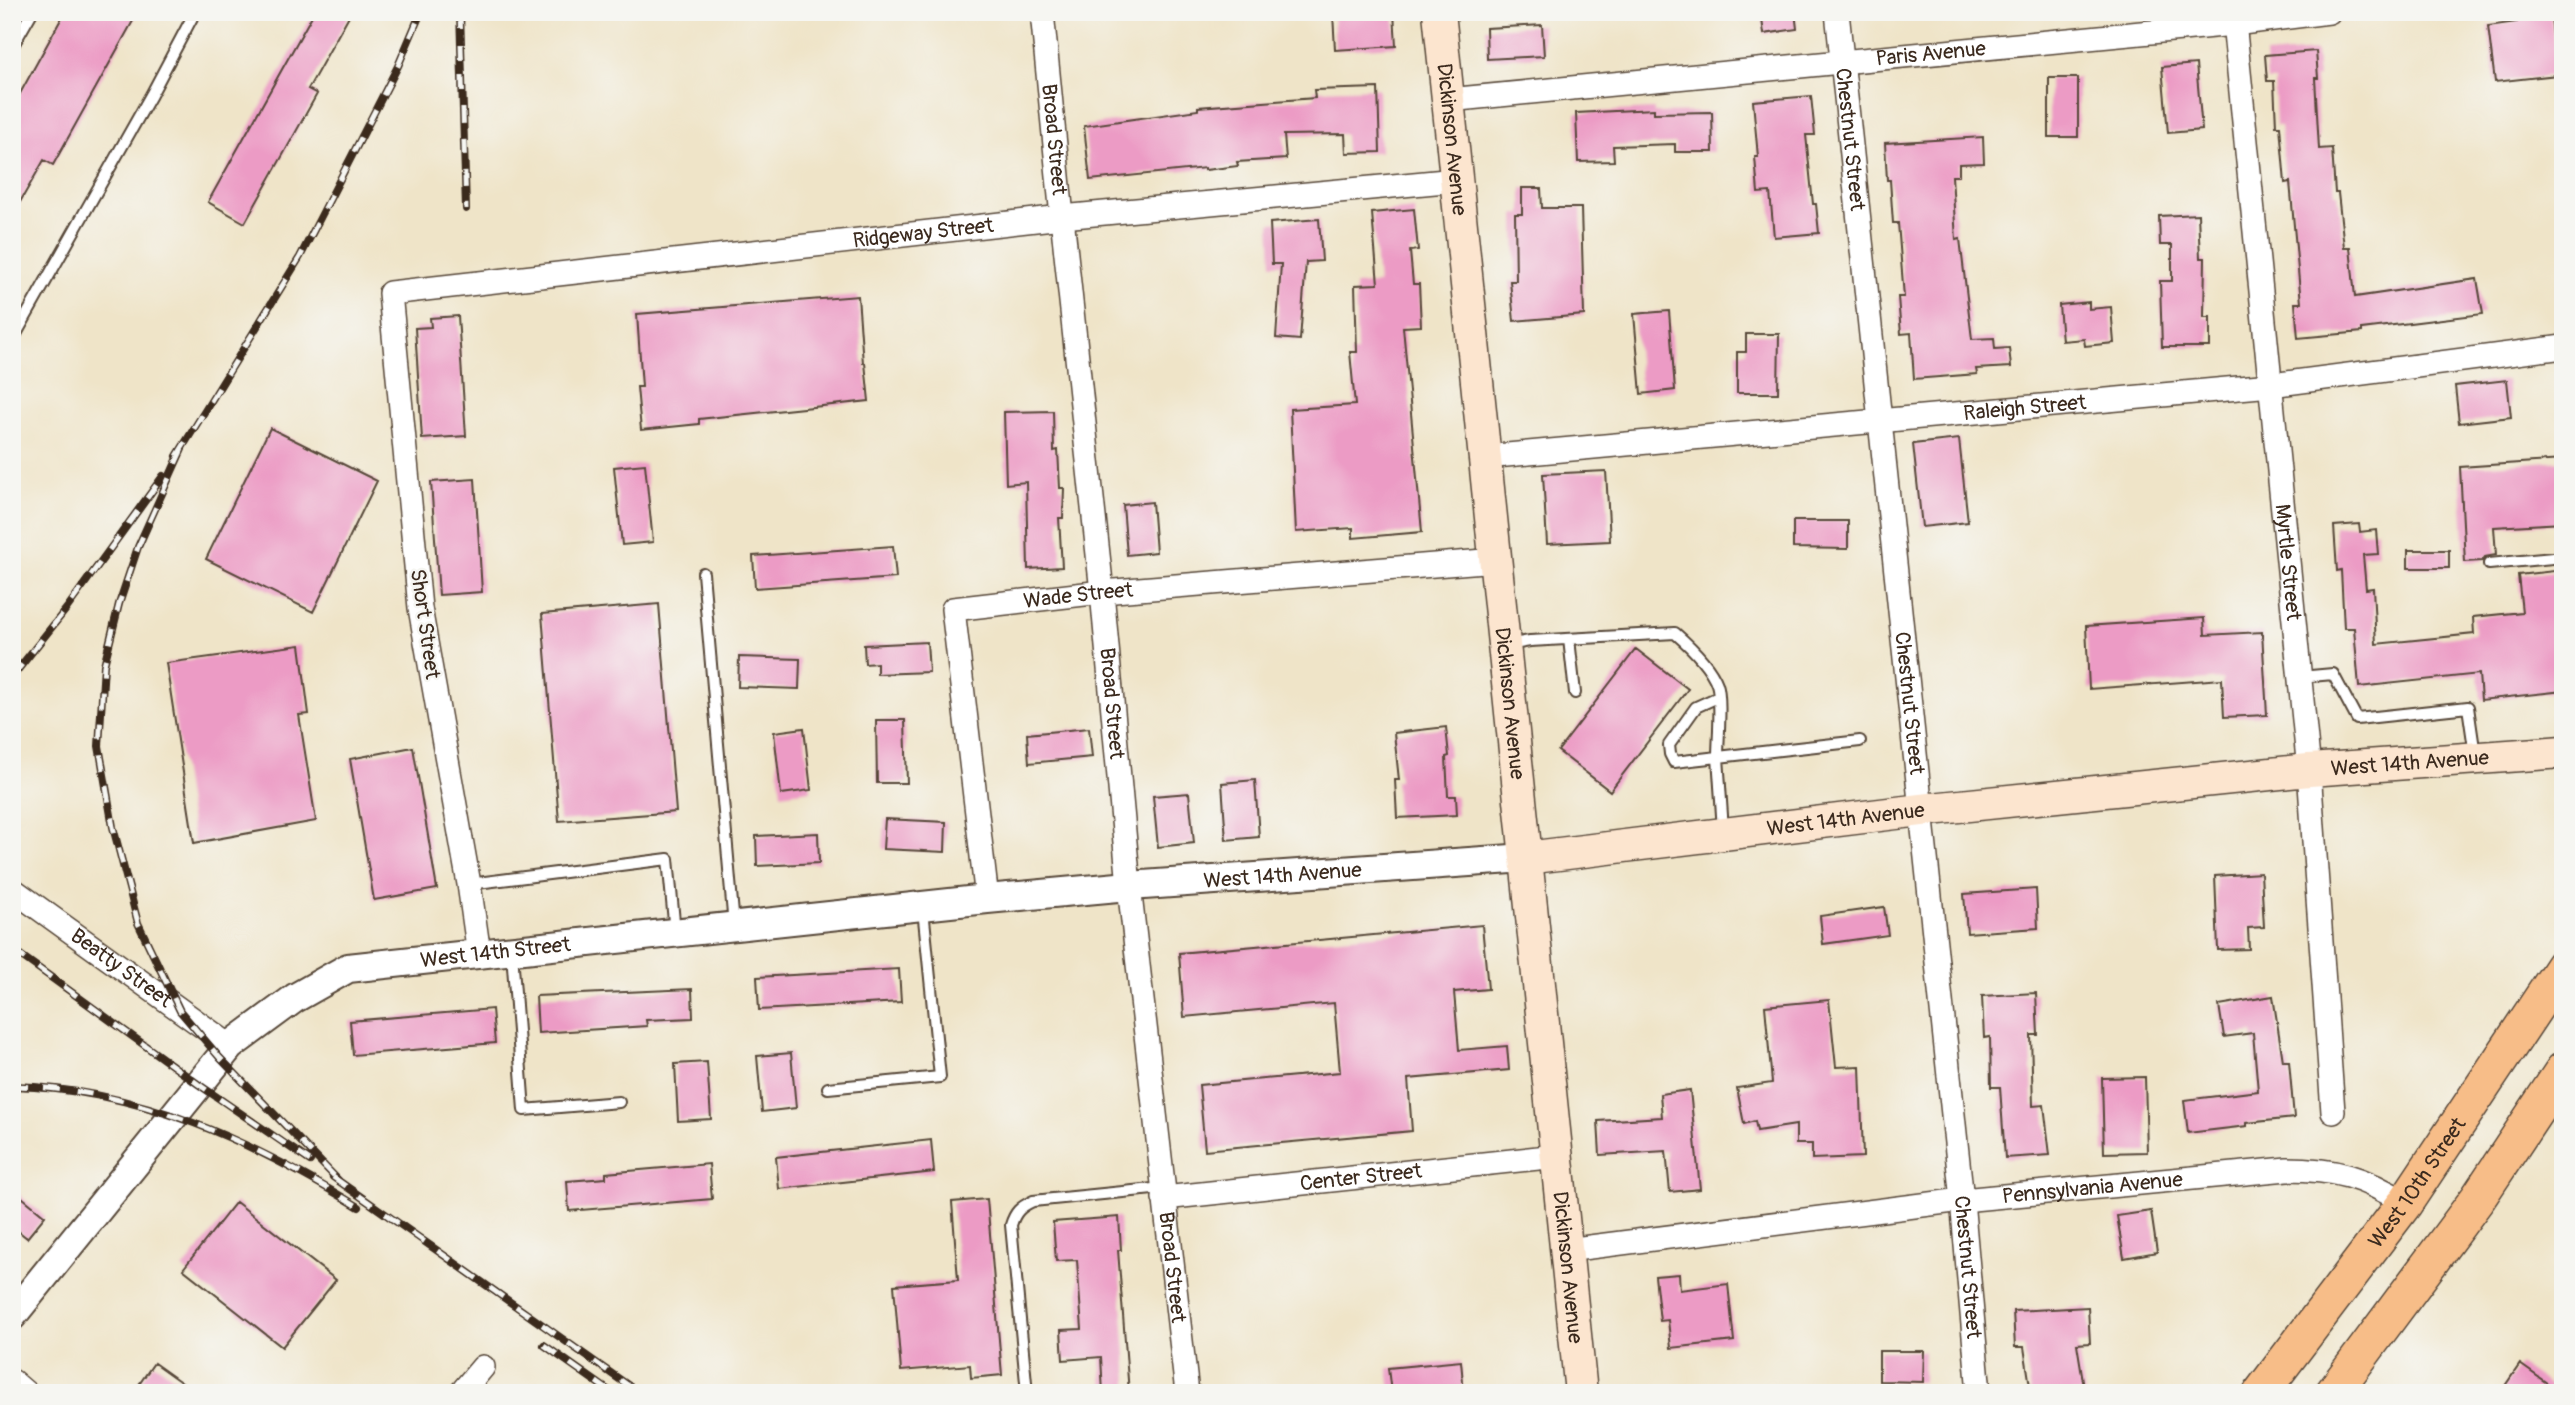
<svg xmlns="http://www.w3.org/2000/svg" width="2575" height="1405" font-family="Pangolin,sans-serif">
  <rect width="100%" height="100%" fill="#f6f6f2"/>
  <filter id="ink" filterUnits="userSpaceOnUse"><feTurbulence type="fractalNoise" baseFrequency=".0143" numOctaves="2"/><feDisplacementMap in="SourceGraphic" scale="14" xChannelSelector="R" yChannelSelector="G"/><feConvolveMatrix kernelMatrix="1 2 1 2 8 2 1 2 1" color-interpolation-filters="sRGB"/></filter>
  <filter id="wash" filterUnits="userSpaceOnUse"><feTurbulence type="fractalNoise" baseFrequency=".00686" numOctaves="4" result="noise"/><feDisplacementMap in="SourceGraphic" scale="28" xChannelSelector="R" yChannelSelector="G"/><feGaussianBlur stdDeviation="1.57" result="paint"/><feColorMatrix in="noise" values="0 0 0 0 0 0 0 0 0 0 0 0 0 0 0 0 0 1.4 0 .05"/><feComposite in="paint" operator="in"/></filter>
  <g filter="url(#wash)">
    <rect width="100%" height="100%" fill="#efe4c8"/>
    <g id="blocks">
      <path fill="#ec9bc5" d="M65,12H138L53,165L44,160L12,216V108Z
        M314,12H351L308,89L317,94L245,223L208,202Z
        M1394,12L1396,46L1335,50L1333,13Z
        M1761,12H1795L1797,29L1764,34Z
        M2551,16L2557,75L2495,82L2488,26L2517,22V19Z
        M1542,25L1544,56L1487,59L1486,28Z
        M2316,51L2318,78H2315L2319,149L2332,148L2335,193H2338L2344,247H2350L2355,297L2477,279L2483,314L2362,329V332L2298,338L2295,303H2301L2290,182L2285,183L2280,126H2276L2274,81H2267L2265,55Z
        M2196,64L2202,130L2168,133L2162,67Z
        M2049,78H2078V137H2049Z
        M1378,88L1380,152L1346,153L1345,134L1284,135L1286,159L1237,162L1238,166L1205,170V168L1090,180L1084,126L1198,110V107L1315,98L1314,90Z
        M1811,96L1815,135H1806L1813,204H1816L1819,233L1774,237L1770,192L1758,193L1755,157H1758L1753,101Z
        M1654,109V113L1712,112L1713,152H1675V144L1613,146L1614,161L1578,162L1576,113Z
        M1983,137L1984,163L1959,164V176H1952L1956,240L1960,239L1972,339L1994,338L1995,349L2009,348L2011,367L1976,369L1977,374L1914,379L1911,333L1901,334L1898,297H1904L1898,223H1893L1890,180H1887L1885,143Z
        M1522,188H1541L1542,208H1581L1584,315L1514,321L1510,281H1516L1515,214H1522Z
        M1414,209L1418,250L1410,251L1413,284H1419L1421,326L1403,327L1422,532L1353,538V528L1296,532L1290,409L1355,405L1350,352H1357L1355,285L1378,284L1372,213Z
        M2198,214L2200,258H2205L2204,317H2210V347H2162L2160,281H2172V245H2160L2159,216Z
        M1319,219L1322,261L1306,262L1300,340L1276,338L1281,264H1272L1270,223Z
        M858,296L863,363H865L869,401L699,419V424L641,430L637,387H642L637,314Z
        M2089,302V309L2111,307L2114,343L2085,346L2084,339L2062,341L2059,305Z
        M1669,311L1675,390L1641,394L1634,314Z
        M458,316L466,436L422,439L415,328L431,327L430,318Z
        M1746,334H1779L1778,393H1737V352H1746Z
        M2507,380L2511,417L2459,423L2455,386Z
        M1053,411L1054,451L1058,450L1060,488H1064L1063,518H1059L1062,567L1028,569L1026,482L1006,484L1004,412Z
        M270,428L377,481L313,612L206,559Z
        M1959,439L1968,522L1922,527L1913,444Z
        M2563,460V523L2494,527L2496,555L2485,557L2482,561L2465,562L2460,467Z
        M645,464L653,542L622,545L614,467Z
        M1606,471L1610,541L1547,544L1543,474Z
        M475,479L482,592L439,595L431,482Z
        M1152,502L1156,552L1127,555L1123,505Z
        M1793,521H1848V549L1793,548Z
        M2359,524L2360,532L2376,530L2378,554L2363,555L2366,589L2373,588L2376,644L2474,634L2473,617L2522,612L2518,575L2563,570V691L2481,700L2479,674L2359,687L2354,628H2344L2341,570L2337,571L2334,526Z
        M893,546L896,578L755,588L753,556Z
        M2408,550H2449V568H2408Z
        M659,604L676,812L559,821L542,614Z
        M2204,618L2205,635L2262,632L2267,715L2224,717L2222,679L2089,689L2086,626Z
        M927,642L929,672L877,674V663L865,664L864,645Z
        M300,645L309,714L299,715L316,821L194,843L166,663Z
        M1636,649L1688,689L1610,791L1558,751Z
        M739,657L800,659L799,689L738,687Z
        M876,720H905L907,783H877Z
        M1446,727L1449,756L1446,757L1448,796H1456L1457,815L1397,818L1395,780H1399L1394,733Z
        M804,728L811,790L781,794L774,732Z
        M1089,728L1092,757L1029,763L1027,734Z
        M413,747L437,889L374,900L350,759Z
        M1255,780L1259,837L1226,840L1222,783Z
        M1189,793L1194,843L1158,847L1153,796Z
        M885,819L946,822L945,852L883,849Z
        M818,833L819,863L757,866L756,836Z
        M2261,873L2264,927L2248,928L2249,949L2218,950L2215,876Z
        M2036,889L2038,928L1967,933L1964,894Z
        M1884,907L1888,935L1823,944L1820,916Z
        M1482,925L1488,989L1454,992L1459,1050L1507,1046L1509,1070L1408,1079L1412,1131L1205,1150L1199,1085L1340,1072L1334,1003L1184,1017L1179,953Z
        M899,969L901,1002L759,1010L757,977Z
        M692,989L693,1018L646,1020L647,1026L538,1033L536,996Z
        M2036,993L2038,1035H2031L2033,1106L2044,1105L2050,1155L2005,1158L2000,1087H1991L1990,1037L1984,1038L1982,996Z
        M2273,996L2283,1061H2289L2294,1118L2247,1123V1126L2188,1133L2184,1100L2258,1091L2253,1033L2224,1037L2219,1005Z
        M1829,1000L1836,1067L1860,1066L1863,1157L1812,1159V1144H1796V1125L1757,1131L1755,1121L1744,1124L1737,1088L1772,1083L1765,1006Z
        M492,1009L495,1043L353,1055L350,1021Z
        M791,1053L796,1108L762,1112L757,1056Z
        M707,1062L711,1119L678,1121L675,1064Z
        M2145,1077L2147,1152L2104,1153L2102,1078Z
        M1690,1090L1700,1189L1670,1192L1666,1151L1600,1155L1598,1121L1662,1117L1660,1094Z
        M931,1140L934,1172L779,1189L776,1157Z
        M709,1164L712,1199L569,1211L567,1181L606,1178V1173Z
        M12,1189L45,1216L27,1238L12,1226Z
        M987,1199L1002,1375L971,1378L970,1365L901,1371L894,1285L958,1280L952,1202Z
        M236,1202L336,1280L282,1347L183,1269Z
        M2151,1211L2157,1252L2124,1258L2117,1216Z
        M1119,1217L1121,1250H1118L1129,1393H1103L1101,1357L1063,1360L1061,1330L1082,1329L1077,1260L1056,1261L1053,1222Z
        M1679,1274L1680,1290L1728,1284L1734,1341L1671,1348L1668,1320L1660,1321L1655,1276Z
        M2088,1307L2090,1343L2077,1344L2085,1393H2031L2024,1347H2015L2013,1311Z
        M1879,1351H1924L1923,1382L1879,1381Z
        M1461,1361L1464,1393H1391L1388,1368Z
        M154,1363L196,1393H133Z
        M2520,1364L2561,1393H2500Z"/>
    </g>
  </g>
  <g filter="url(#ink)">
    <use href="#blocks" fill-opacity="0" stroke="#564638" stroke-width="2"/>
    <g fill="none" stroke-linecap="round" stroke-linejoin="round">
      <g stroke="#564638" stroke-width="14">
        <path id="service" d="M12,47L32,12
          M12,341L151,95L195,12
          M2489,564L2563,557
          M703,573L734,926
          M1569,639L1575,693
          M1507,645L1530,641L1675,633C1690,646 1710,665 1717,684C1722,698 1718,740 1718,757L1674,762L1670,754L1669,745L1696,707L1718,697
          M2300,677L2333,674L2357,719L2468,707L2475,755
          M1723,830L1718,757L1860,741
          M469,884L668,859L675,932
          M512,953L524,1110L619,1102
          M828,1088L940,1077L923,909
          M1027,1393L1011,1225C1015,1212 1020,1207 1033,1201L1163,1188"/>
      </g>
      <g stroke="#564638" stroke-width="26">
        <g id="minor">
          <path id="s1" d="M1042,12L1062,217L1102,592L1129,886L1187,1393"/>
          <path id="s2" d="M1837,12L1962,1200L1979,1393"/>
          <path id="s3" d="M2233,12L2309,770L2333,1112"/>
          <path id="s4" d="M1448,100L2234,24L2329,12"/>
          <path id="s5" d="M1485,457L2271,385L2563,347"/>
          <path id="s6" d="M12,889L230,1046"/>
          <path id="s7" d="M987,899L953,609L1102,592L1496,560"/>
          <path id="s8" d="M479,954L469,884L420,608L390,293L1062,217L1456,180"/>
          <path id="s9" d="M1164,1198L1557,1156"/>
          <path id="s10" d="M1566,1250L1962,1200L2287,1169C2335,1169 2364,1177 2405,1203"/>
          <path d="M12,1381L26,1393"/>
          <path d="M461,1393L483,1367"/>
        </g>
      </g>
      <g stroke="#564638" stroke-width="32">
        <g id="tertiary">
          <path id="s11" d="M12,1316L230,1046L295,998L348,968L987,899L1129,886L1526,858"/>
        </g>
      </g>
      <g stroke="#564638" stroke-width="35">
        <g id="secondary">
          <path id="s12" d="M1439,12L1581,1393"/>
          <path id="s13" d="M1526,858L1921,810L2309,770L2563,752"/>
        </g>
      </g>
      <g stroke="#564638" stroke-width="38">
        <g id="primary">
          <path id="s14" d="M2261,1393L2405,1203L2563,966"/>
          <path d="M2333,1393L2478,1198L2563,1070"/>
        </g>
      </g>
      <use href="#service" stroke="#fff" stroke-width="10"/>
      <use href="#minor" stroke="#fff" stroke-width="23"/>
      <use href="#tertiary" stroke="#fff" stroke-width="28"/>
      <use href="#secondary" stroke="#fce5cf" stroke-width="32"/>
      <use href="#primary" stroke="#f7bd88" stroke-width="35"/>
      <g stroke="#3b2a1e" stroke-width="8">
        <path id="rail" d="M460,12L466,209
          M182,449L138,547L119,604L104,665L99,746L113,827L138,923L180,1011L220,1058L339,1181
          M177,456L300,257L398,66L421,12
          M12,677L67,608L163,476
          M12,949L198,1084L310,1161
          M12,1086C141,1089 251,1141 359,1207
          M333,1177L639,1393
          M544,1345L612,1393"/>
      </g>
      <use href="#rail" stroke="#f6f6f2" stroke-width="5" stroke-dasharray="16" stroke-linecap="butt"/>
    </g>
  </g>
  <g text-anchor="middle" dominant-baseline="central" stroke-width="5" stroke-linejoin="round" paint-order="stroke">
    <g font-size="21" fill="#3b2a1e" stroke="#f6f6f2">
      <text stroke="none"><textPath href="#s4" startOffset="485">Paris Avenue</textPath></text>
      <text stroke="none"><textPath href="#s12" startOffset="128">Dickinson Avenue</textPath></text>
      <text stroke="none"><textPath href="#s2" startOffset="128">Chestnut Street</textPath></text>
      <text stroke="none"><textPath href="#s1" startOffset="128">Broad Street</textPath></text>
      <text stroke="none"><textPath href="#s8" startOffset="1204">Ridgeway Street</textPath></text>
      <text stroke="none"><textPath href="#s5" startOffset="542">Raleigh Street</textPath></text>
      <text stroke="none"><textPath href="#s3" startOffset="553">Myrtle Street</textPath></text>
      <text stroke="none"><textPath href="#s7" startOffset="418">Wade Street</textPath></text>
      <text transform="translate(425 624) rotate(82)">Short Street</text>
      <text stroke="none"><textPath href="#s12" startOffset="695">Dickinson Avenue</textPath></text>
      <text stroke="none"><textPath href="#s2" startOffset="695">Chestnut Street</textPath></text>
      <text stroke="none"><textPath href="#s1" startOffset="695">Broad Street</textPath></text>
      <text stroke="none"><textPath href="#s13" startOffset="889">West 14th Avenue</textPath></text>
      <text stroke="none"><textPath href="#s13" startOffset="322">West 14th Avenue</textPath></text>
      <text stroke="none"><textPath href="#s11" startOffset="1428">West 14th Avenue</textPath></text>
      <text stroke="none"><textPath href="#s11" startOffset="637">West 14th Street</textPath></text>
      <text stroke="none"><textPath href="#s6" startOffset="135">Beatty Street</textPath></text>
      <text stroke="none"><textPath href="#s9" startOffset="198">Center Street</textPath></text>
      <text stroke="none"><textPath href="#s14" startOffset="262">West 10th Street</textPath></text>
      <text stroke="none"><textPath href="#s10" startOffset="530">Pennsylvania Avenue</textPath></text>
      <text stroke="none"><textPath href="#s2" startOffset="1262">Chestnut Street</textPath></text>
      <text stroke="none"><textPath href="#s1" startOffset="1262">Broad Street</textPath></text>
      <text stroke="none"><textPath href="#s12" startOffset="1262">Dickinson Avenue</textPath></text>
    </g>
  </g>
  <rect width="2575" height="1405" fill="none" stroke="#f6f6f2" stroke-width="42"/>
</svg>
